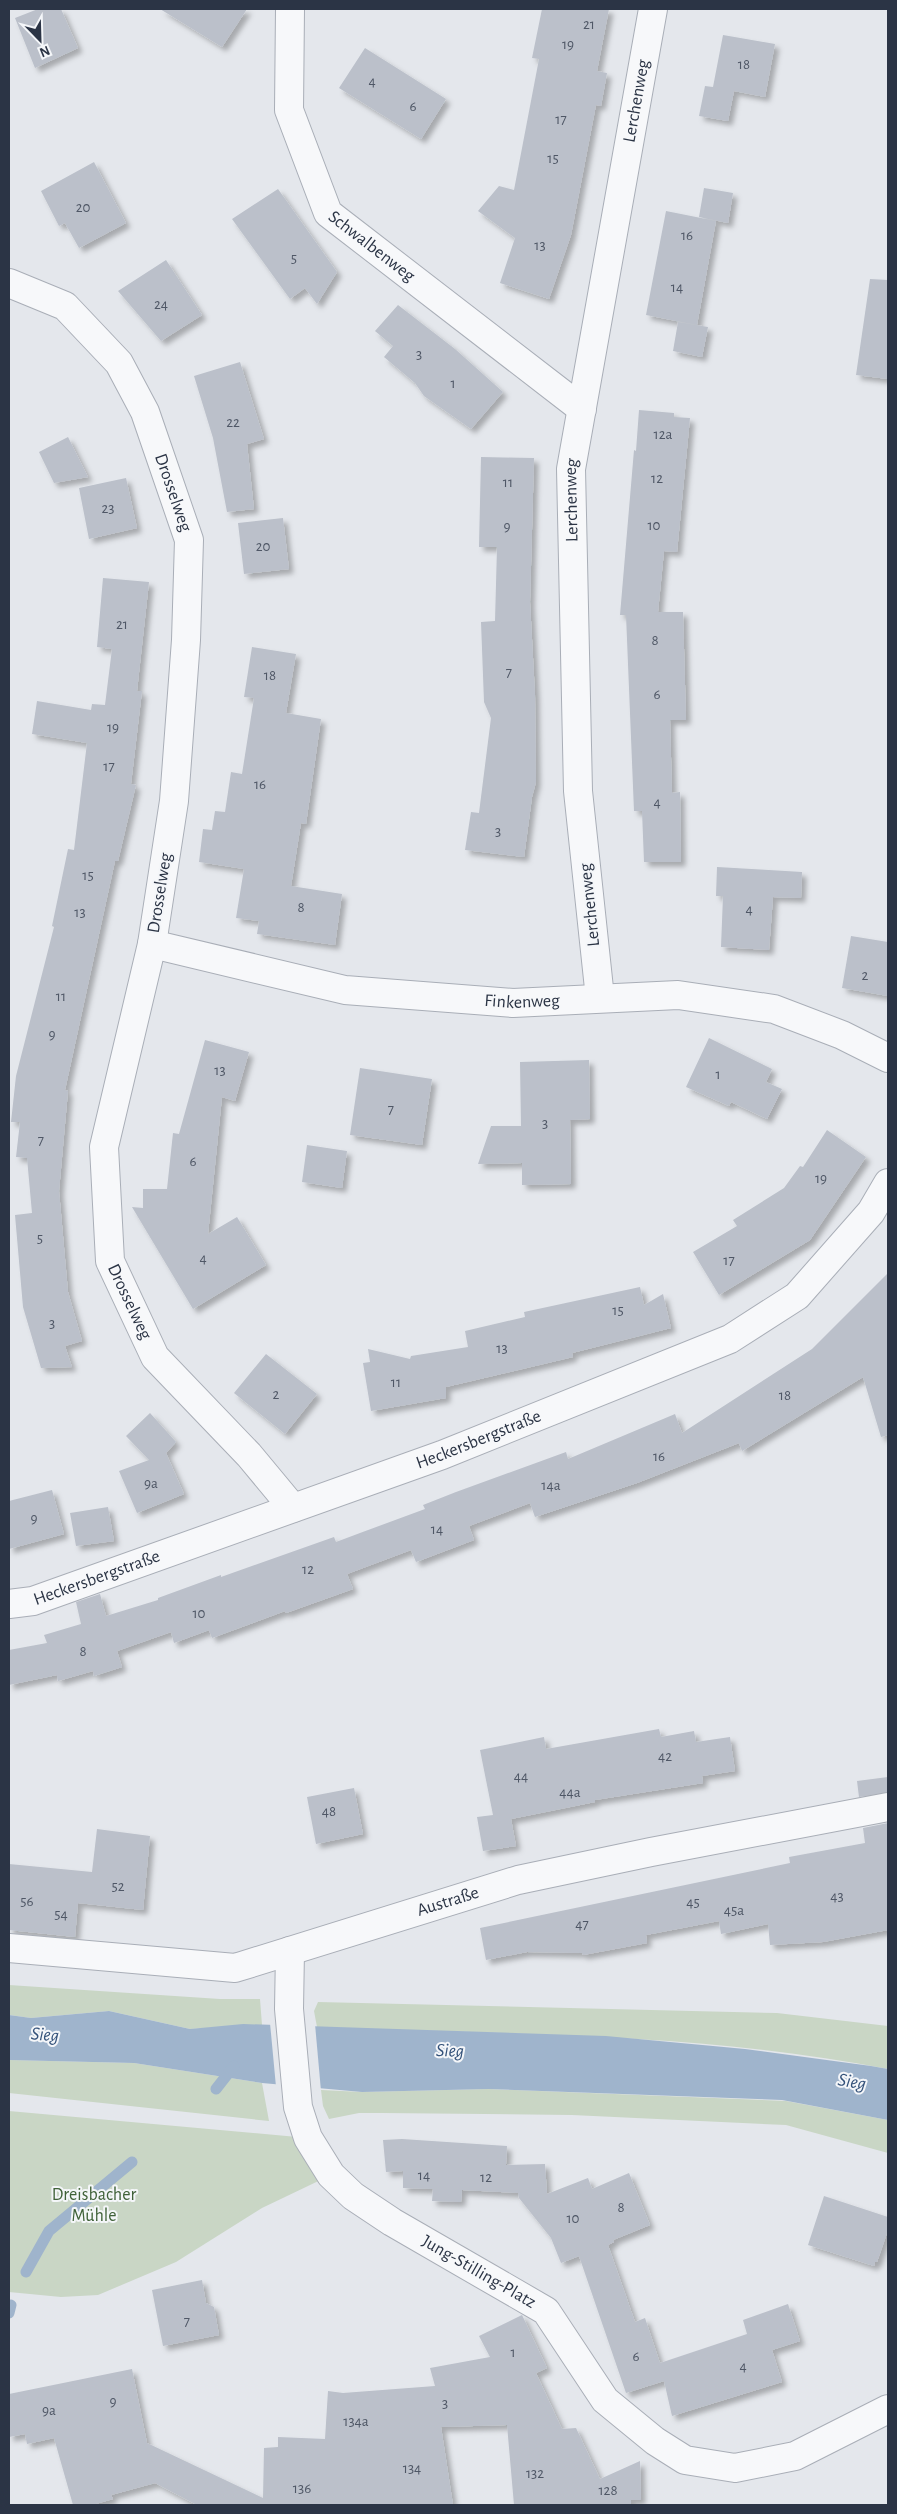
<svg xmlns="http://www.w3.org/2000/svg" width="897" height="2514" font-family="'Alegreya Sans',sans-serif">
  <defs>
    <filter id="shadow"><feDropShadow dx="4.5" dy="4.5" stdDeviation="2.5" flood-color="#0004"/></filter>
  </defs>
  <rect width="100%" height="100%" fill="#e4e7ec"/>
  <path fill="#c9d6c5" d="M9,1985L220,1999H260L262,2025L190,2029L109,2011L31,2018L9,2015Z
    M318,2002L777,2013L888,2026V2069C701,2032 507,2035 317,2027L314,2011Z
    M9,2060L134,2063L262,2083L269,2121L9,2093Z
    M488,2089L786,2101L888,2120V2153L786,2125L572,2115L382,2113H359L329,2119L323,2106L321,2090L362,2092Z
    M9,2111L308,2138L331,2175L262,2208L176,2262L98,2295L61,2297L9,2292Z"/>
  <path fill="#9fb4cc" d="M109,2011L190,2029L243,2024L606,2036L745,2049L871,2066L888,2069V2120L782,2100L488,2089L362,2092L262,2083L134,2063L9,2060V2015L31,2018Z"/>
  <path fill="#e4e7ec" d="M270,2023L315,2024L321,2091L276,2087Z"/>
  <g fill="none" stroke-linecap="round" stroke-linejoin="round">
    <path stroke="#9fb4cc" stroke-width="11" d="M216,2089L234,2066
      M26,2272L49,2231L132,2162
      M9,2313L11,2305"/>
  </g>
  <path fill="#bbc0ca" filter="url(#shadow)" d="M38,9H61L78,48L35,68L15,18Z
    M160,9H247L222,47Z
    M542,9H609L597,71L607,73L601,106L596,105L571,235L549,299L500,283L515,238L478,211L499,186L514,190L539,59L532,58Z
    M723,35L775,44L765,97L734,91L728,121L699,116L705,86L713,87Z
    M365,48L446,99L421,139L339,88Z
    M94,162L126,223L79,248L65,223L59,226L41,191Z
    M704,188L733,193L728,223L699,217Z
    M278,189L337,272L317,304L305,288L290,299L232,219Z
    M666,211L716,221L697,325L646,315Z
    M166,260L202,315L161,341L118,291Z
    M870,279L888,280V379L856,375Z
    M398,305L455,349L503,392L471,429L424,396L415,383L384,357L393,346L375,331Z
    M678,322L708,327L702,357L673,351Z
    M240,362L264,439L247,444L254,509L227,512L213,438L194,376Z
    M639,410L674,413V417L690,418L677,552L664,551L658,612H683L686,720H670L672,793L680,792L681,862H644L642,811H634L626,615H620L634,450L636,451Z
    M68,437L88,477L54,483L39,452Z
    M481,457L534,458L530,602L535,695L536,782L532,797L524,857L465,850L471,812L479,813L491,718L484,702L481,622L495,621L497,547H479Z
    M126,478L137,528L89,539L79,488Z
    M283,518L289,569L244,574L238,523Z
    M103,578L149,582L137,691H142L131,784L136,785L118,861H115L65,1090L68,1091L59,1191L68,1292L82,1341L65,1346L72,1367L41,1368L23,1307L15,1215L32,1213L27,1158L16,1157L20,1122H11L16,1076L54,927L52,926L68,849L74,850L87,743L32,734L37,701L91,710L92,704L105,705L112,649L97,647Z
    M252,647L296,654L286,713L321,719L306,824L301,823L291,886L342,894L335,945L257,934L259,921L236,918L244,869L199,862L203,829L212,830L215,811L225,812L231,772L242,774L254,698L244,697Z
    M717,867L802,872L801,898L773,897L769,950L721,947L723,896H716Z
    M851,936L888,942V996L842,988Z
    M709,1038L772,1069L766,1082L782,1089L767,1119L731,1102L729,1106L686,1087Z
    M205,1040L249,1052L235,1101L222,1097L208,1234L237,1217L266,1265L193,1309L132,1207L143,1208V1189H167L173,1133L179,1134Z
    M589,1060L590,1119L570,1120L571,1184L522,1185V1163L478,1164L491,1126H521L520,1062Z
    M360,1068L432,1079L422,1145L350,1135Z
    M827,1130L866,1157L810,1240L719,1295L693,1252L737,1226L733,1220L784,1188L800,1166L803,1167Z
    M307,1145L347,1151L342,1188L302,1182Z
    M888,1273V1435L881,1437L863,1377L742,1451L739,1443L637,1483L535,1517L530,1503L469,1526L474,1540L416,1562L411,1550L347,1574L353,1589L286,1613L285,1611L212,1638L209,1630L174,1643L171,1632L117,1651L122,1667L94,1676L93,1671L58,1681L57,1675L9,1685V1650L47,1643L44,1635L81,1624L76,1602L100,1594L106,1616L158,1600V1598L221,1575V1577L334,1537L336,1542L360,1533L425,1509L423,1505L456,1492L566,1452L568,1459L675,1414L682,1433L812,1349Z
    M640,1287L644,1305L663,1294L671,1328L572,1353L573,1357L446,1387V1398L371,1411L363,1363L370,1362L368,1349L410,1359L411,1356L468,1347L465,1331L525,1317L524,1312Z
    M266,1354L317,1394L285,1434L234,1393Z
    M150,1413L176,1442L166,1453L184,1494L137,1513L119,1471L149,1460L126,1436Z
    M52,1490L64,1534L9,1549V1501Z
    M108,1507L114,1541L76,1546L70,1513Z
    M659,1729L661,1737L694,1731L696,1742L730,1737L735,1771L702,1776L703,1783L595,1800V1802L511,1819L516,1846L483,1851L477,1817L493,1815L480,1750L544,1737L546,1749Z
    M888,1777V1792L859,1797L857,1781Z
    M354,1788L363,1834L316,1844L307,1797Z
    M888,1823V1930L823,1942L770,1945L768,1924L721,1934L719,1921L646,1935L647,1943L583,1955L582,1953L527,1952L486,1960L480,1928L790,1863L789,1857L865,1843L863,1828Z
    M97,1829L150,1836L143,1910L78,1903L75,1937L9,1930V1864L92,1872Z
    M402,2139L507,2146L506,2165L545,2164L547,2194L588,2178L592,2189L629,2173L650,2225L613,2240L614,2242L608,2245L635,2322L645,2318L660,2363L747,2334L743,2320L788,2304L800,2341L772,2350L782,2382L672,2416L664,2381L626,2393L579,2256L561,2263L551,2238L519,2198L518,2193L462,2190L461,2202L432,2201L433,2189L403,2188V2171L386,2172L383,2140Z
    M824,2196L888,2217V2230L877,2262H875L874,2266L808,2245Z
    M202,2280L206,2303L214,2307L219,2335L163,2346L152,2290Z
    M522,2315L547,2368L536,2373L562,2429L576,2428L600,2479L640,2461L641,2500H631V2505H514L507,2425L441,2427L453,2505H197L155,2483L111,2495L113,2499L92,2505H73L54,2438L27,2444L25,2434L9,2437V2394L132,2369L147,2443L263,2498L264,2448L278,2447V2437L325,2439L328,2391L343,2393L435,2386L430,2368L490,2357L479,2336Z"/>
  <g fill="none" stroke-linecap="round" stroke-linejoin="round">
    <g stroke="#a9aeb7" stroke-width="30">
      <g id="street">
        <path id="s1" d="M290,9L289,110L328,213L582,409"/>
        <path id="s2" d="M9,283L65,306L119,363L145,412L189,540L186,640L174,801L152,944L104,1147L110,1261L155,1357L249,1455L293,1508"/>
        <path id="s3" d="M152,944L345,990L513,1003L678,995L774,1009L842,1035L888,1058"/>
        <path id="s4" d="M600,998L578,791L571,469L653,9"/>
        <path id="s5" d="M9,1604L33,1601L442,1455L730,1339L797,1296L871,1212L888,1183"/>
        <path id="s6" d="M9,1948L235,1968L518,1880L651,1852L888,1807"/>
        <path id="s7" d="M290,1951L289,2009L298,2107L308,2138L331,2175L353,2196L392,2222L546,2311L605,2400L655,2441L685,2460L735,2468L795,2456L888,2409"/>
      </g>
    </g>
    <use href="#street" stroke="#f7f8fa" stroke-width="28"/>
  </g>
  <g text-anchor="middle" dominant-baseline="central" stroke-width="4" stroke-linejoin="round" paint-order="stroke">
    <g font-size="15" fill="#4f5766">
      <text x="589" y="24">21</text>
      <text x="568" y="44">19</text>
      <text x="744" y="64">18</text>
      <text x="372" y="81">4</text>
      <text x="413" y="106">6</text>
      <text x="561" y="119">17</text>
      <text x="553" y="158">15</text>
      <text x="83" y="207">20</text>
      <text x="687" y="235">16</text>
      <text x="540" y="245">13</text>
      <text x="294" y="258">5</text>
      <text x="677" y="287">14</text>
      <text x="161" y="304">24</text>
      <text x="419" y="354">3</text>
      <text x="453" y="383">1</text>
      <text x="233" y="422">22</text>
      <text x="663" y="434">12a</text>
      <text x="657" y="478">12</text>
      <text x="508" y="482">11</text>
      <text x="108" y="508">23</text>
      <text x="654" y="525">10</text>
      <text x="507" y="526">9</text>
      <text x="263" y="546">20</text>
      <text x="122" y="624">21</text>
      <text x="655" y="640">8</text>
      <text x="509" y="672">7</text>
      <text x="270" y="675">18</text>
      <text x="657" y="694">6</text>
      <text x="113" y="727">19</text>
      <text x="109" y="766">17</text>
      <text x="260" y="784">16</text>
      <text x="657" y="802">4</text>
      <text x="498" y="831">3</text>
      <text x="88" y="875">15</text>
      <text x="301" y="907">8</text>
      <text x="749" y="909">4</text>
      <text x="80" y="912">13</text>
      <text x="865" y="975">2</text>
      <text x="61" y="996">11</text>
      <text x="52" y="1034">9</text>
      <text x="220" y="1070">13</text>
      <text x="718" y="1074">1</text>
      <text x="391" y="1109">7</text>
      <text x="545" y="1123">3</text>
      <text x="41" y="1140">7</text>
      <text x="193" y="1161">6</text>
      <text x="821" y="1178">19</text>
      <text x="40" y="1238">5</text>
      <text x="203" y="1258">4</text>
      <text x="729" y="1260">17</text>
      <text x="618" y="1310">15</text>
      <text x="52" y="1323">3</text>
      <text x="502" y="1348">13</text>
      <text x="396" y="1382">11</text>
      <text x="276" y="1394">2</text>
      <text x="785" y="1395">18</text>
      <text x="659" y="1456">16</text>
      <text x="151" y="1483">9a</text>
      <text x="551" y="1485">14a</text>
      <text x="34" y="1518">9</text>
      <text x="437" y="1529">14</text>
      <text x="308" y="1569">12</text>
      <text x="199" y="1613">10</text>
      <text x="83" y="1651">8</text>
      <text x="665" y="1756">42</text>
      <text x="521" y="1776">44</text>
      <text x="570" y="1792">44a</text>
      <text x="329" y="1811">48</text>
      <text x="118" y="1886">52</text>
      <text x="837" y="1896">43</text>
      <text x="27" y="1901">56</text>
      <text x="693" y="1902">45</text>
      <text x="734" y="1910">45a</text>
      <text x="61" y="1914">54</text>
      <text x="582" y="1924">47</text>
      <text x="424" y="2175">14</text>
      <text x="486" y="2177">12</text>
      <text x="621" y="2207">8</text>
      <text x="573" y="2218">10</text>
      <text x="187" y="2321">7</text>
      <text x="513" y="2352">1</text>
      <text x="636" y="2356">6</text>
      <text x="743" y="2366">4</text>
      <text x="113" y="2401">9</text>
      <text x="445" y="2403">3</text>
      <text x="49" y="2410">9a</text>
      <text x="356" y="2421">134a</text>
      <text x="412" y="2468">134</text>
      <text x="535" y="2473">132</text>
      <text x="302" y="2488">136</text>
      <text x="608" y="2490">128</text>
    </g>
    <g font-size="18" fill="#2b3445" stroke="#f4f6f9">
      <text stroke="none"><textPath href="#s4" startOffset="904">Lerchenweg</textPath></text>
      <text stroke="none"><textPath href="#s1" startOffset="266">Schwalbenweg</textPath></text>
      <text stroke="none"><textPath href="#s2" startOffset="280">Drosselweg</textPath></text>
      <text stroke="none"><textPath href="#s4" startOffset="499">Lerchenweg</textPath></text>
      <text transform="translate(160 893) rotate(-81)">Drosselweg</text>
      <text transform="translate(590 905) rotate(-96)">Lerchenweg</text>
      <text stroke="none"><textPath href="#s3" startOffset="376">Finkenweg</textPath></text>
      <text stroke="none"><textPath href="#s2" startOffset="1104">Drosselweg</textPath></text>
      <text stroke="none"><textPath href="#s5" startOffset="498">Heckersbergstraße</textPath></text>
      <text stroke="none"><textPath href="#s5" startOffset="92">Heckersbergstraße</textPath></text>
      <text stroke="none"><textPath href="#s6" startOffset="450">Austraße</textPath></text>
      <text stroke="none"><textPath href="#s7" startOffset="410">Jung-Stilling-Platz</textPath></text>
    </g>
    <g font-size="18" fill="#3f6138" stroke="#f4f6f9">
      <text x="94" y="2195">Dreisbacher<tspan x="94" dy="21">Mühle</tspan></text>
    </g>
    <g font-size="19" font-style="italic" fill="#34527a" stroke="#f4f6f9">
      <text transform="translate(45 2035) rotate(5)">Sieg</text>
      <text transform="translate(450 2051) rotate(2)">Sieg</text>
      <text transform="translate(852 2082) rotate(10)">Sieg</text>
    </g>
  </g>
  <rect width="897" height="2514" fill="none" stroke="#2b3445" stroke-width="20"/>
  <g transform="translate(40 40) rotate(157)" stroke="#f4f6f9" stroke-width="4" paint-order="stroke">
  <path d="M0-4L9 19L0 12L-9 19Z" fill="#2b3445"/>
  <text y="-8" font-size="14" font-weight="bold" text-anchor="middle" fill="#2b3445">N</text>
  </g>
</svg>
